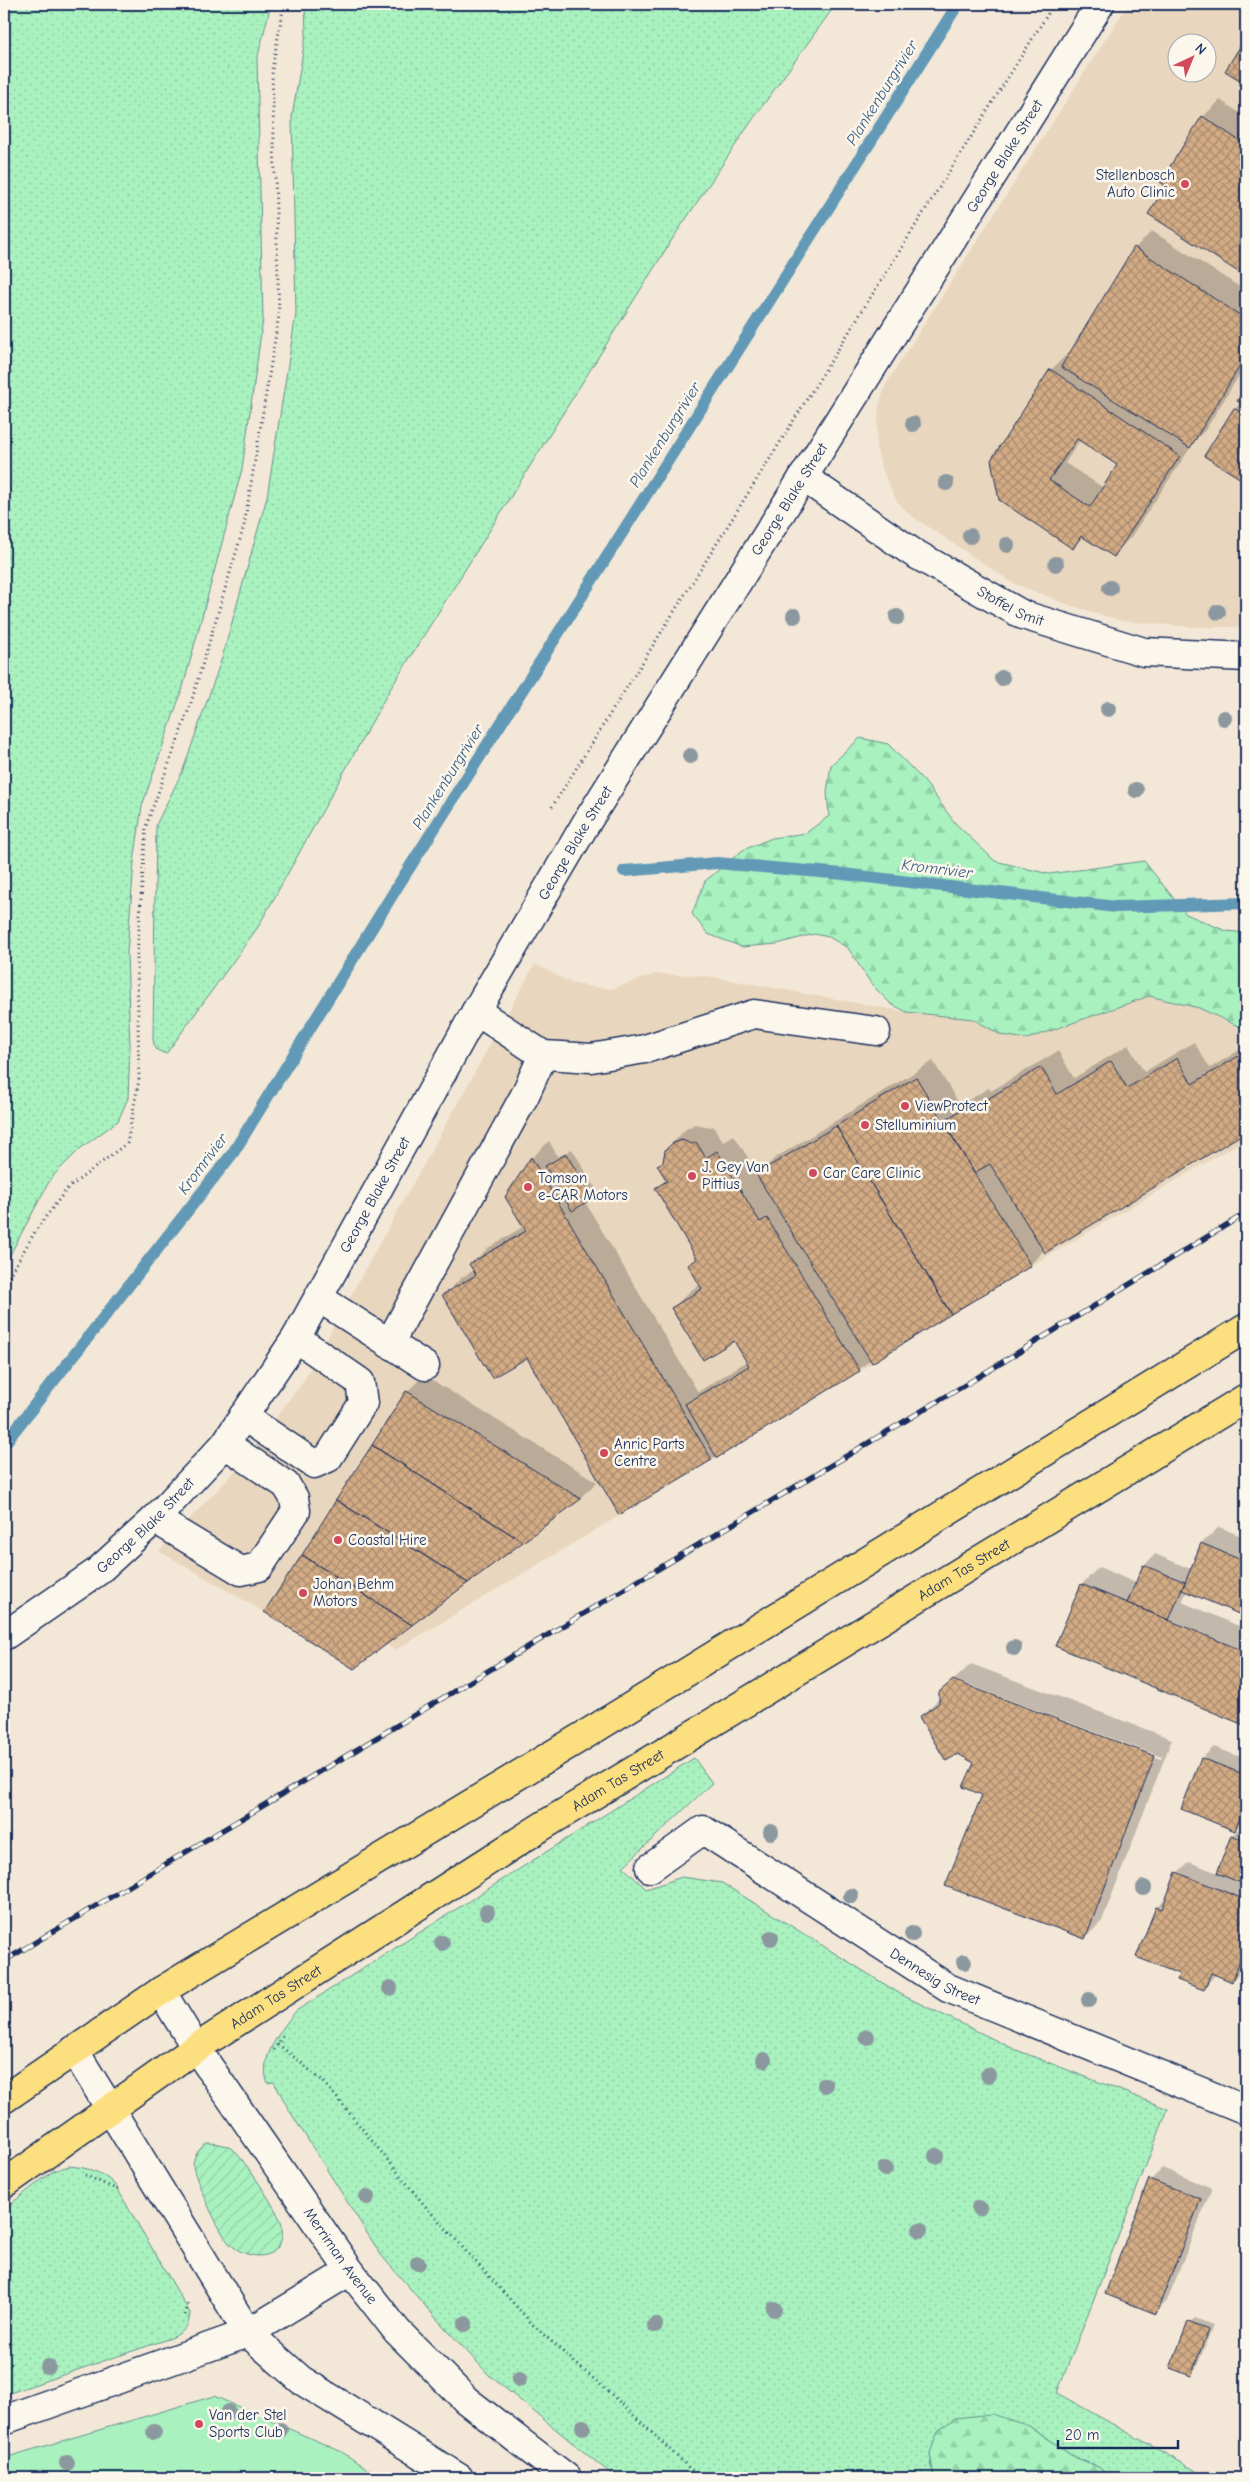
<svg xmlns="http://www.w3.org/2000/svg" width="1250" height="2482" font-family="'Comic Neue',sans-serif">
  <defs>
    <pattern id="grass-dots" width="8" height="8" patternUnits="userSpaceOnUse" patternTransform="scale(1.25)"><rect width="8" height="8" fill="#a9f2bf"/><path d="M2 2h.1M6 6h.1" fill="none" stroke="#91d0a7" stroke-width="1.8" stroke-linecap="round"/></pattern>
    <pattern id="forest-firs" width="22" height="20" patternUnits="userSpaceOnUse" patternTransform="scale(1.25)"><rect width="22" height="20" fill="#a9f2bf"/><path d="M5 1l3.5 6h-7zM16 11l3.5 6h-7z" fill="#91d0a7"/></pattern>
    <pattern id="garden-furrows" width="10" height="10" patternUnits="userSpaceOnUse" patternTransform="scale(1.25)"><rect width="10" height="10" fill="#a9f2bf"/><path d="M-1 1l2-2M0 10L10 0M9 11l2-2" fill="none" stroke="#91d0a7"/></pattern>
    <pattern id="building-cross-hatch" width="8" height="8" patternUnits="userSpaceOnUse" patternTransform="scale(1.25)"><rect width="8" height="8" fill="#d3ab84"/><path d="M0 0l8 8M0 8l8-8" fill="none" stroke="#aa8c6f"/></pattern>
  </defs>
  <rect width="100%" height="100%" fill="#f3e8d7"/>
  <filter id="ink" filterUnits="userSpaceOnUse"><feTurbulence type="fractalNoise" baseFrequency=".02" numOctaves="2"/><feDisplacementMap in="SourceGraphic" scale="10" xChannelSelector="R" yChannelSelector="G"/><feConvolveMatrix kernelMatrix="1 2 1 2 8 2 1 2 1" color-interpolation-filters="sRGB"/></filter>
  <g filter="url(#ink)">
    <path fill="#e9d6be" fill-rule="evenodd" d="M1128,4H1246V627H1192L1122,621L1069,605L1013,583L910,515L896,500L881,467L876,446L879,405L886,384ZM1178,42H1208V72H1178Z
      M535,964L573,984L611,989L655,974L707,976L907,1012L973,1019L985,1025L1099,1014L1149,996L1176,1002L1199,1008L1240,1029L1246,1039V1139L1031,1266L860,1371L396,1650L386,1645L354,1669L264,1612L159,1551L238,1468L302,1383Z"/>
    <path fill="url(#grass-dots)" stroke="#62908e" d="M4,4H271L257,60L263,319L242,469L183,687L142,806L134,862L127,953L130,1047L128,1098L118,1121L81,1148L51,1178L4,1266Z
      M305,4H836L753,119L671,241L389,691L258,927L166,1054L155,1049L153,1039L156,825L183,770L222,658L267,497L296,314L292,117L306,33Z
      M694,1758L712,1783L623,1867L646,1889L682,1877L722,1883L902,1995L1014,2049L1168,2109L1057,2393L1209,2478H1108L1100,2468L1077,2458L1029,2426L930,2453L934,2478H616L490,2376L433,2315L381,2255L289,2110L274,2082L268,2083C257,2060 282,2028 296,2011Z
      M69,2166C89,2168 101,2171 115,2185L190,2313C189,2327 184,2332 171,2338L4,2395V2209L53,2171Z"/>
    <path fill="url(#forest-firs)" stroke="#62908e" d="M860,738L888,744L924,781L955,823L995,861L1049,874L1144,861L1186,914L1226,931L1246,933V1030L1199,1008L1149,996L1027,1039L1001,1035L973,1019L907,1012L891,1004L872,985L848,948L829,937L814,934L777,944L742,947L708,934L692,914L705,881L743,850L772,838L806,833L829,816L827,792L831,765Z
      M992,2414L1029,2426L1077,2458L1100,2468L1108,2478H934L930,2453L938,2431L955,2418Z"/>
    <path fill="url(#garden-furrows)" stroke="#62908e" d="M207,2143C215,2143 225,2144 232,2149C243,2157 277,2209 281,2222C282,2225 283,2234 282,2237C277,2264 244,2258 230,2244C221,2236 193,2176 193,2165C194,2155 199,2149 207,2143Z"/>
    <path fill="#a9f2bf" stroke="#62908e" d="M214,2396L342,2452L380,2478H4V2458Z"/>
    <path fill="#0003" fill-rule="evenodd" d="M1220,100L1246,117V276L1150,214L1168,186L1203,117Z
      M1152,231L1246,291V364L1206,429L1195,441L1130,538L1113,555L1084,536L1073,547L1000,499L1051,370L1068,353L1070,355L1135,248ZM1080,440L1119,465L1104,488L1065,463Z
      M1246,388V480L1206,455L1235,409L1242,402L1239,400Z
      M1194,1042L1210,1068L1246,1046V1131L1044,1250L1030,1265L872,1361L871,1359L859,1370L711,1459L527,1356L444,1295L461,1278L474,1270L471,1265L488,1248L524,1226L507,1197L532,1158L549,1141L558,1157L572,1149L598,1192L585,1202L698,1392L747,1361L734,1340L673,1308L690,1291L701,1284L690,1265L698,1257L656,1189L667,1178L659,1165L665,1159L669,1147L686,1129L695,1124L710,1127L713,1126L723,1142L734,1135L758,1174L775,1158L933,1061L960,1105L989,1088L991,1091L1058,1051L1074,1078L1128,1045L1144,1072Z
      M424,1375L597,1482L580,1498L354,1667L407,1392Z
      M1219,1527L1246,1538V1615L1187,1591L1182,1602L1246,1629V1724L1057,1645L1082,1584L1099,1567L1136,1583L1144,1566L1155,1554L1191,1569L1202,1543Z
      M971,1664L1172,1739L1102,1921L1085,1938L984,1794L975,1762L920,1717L940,1698V1693ZM956,1680L1162,1757L1161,1759L956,1683Z
      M1214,1747L1246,1759V1818L1235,1829L1183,1809L1202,1758Z
      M1244,1824L1246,1825V1960L1243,1969L1232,1980L1216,1974L1203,1989L1181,1973L1138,1957L1157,1907L1168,1897L1177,1873L1189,1862L1218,1873L1232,1835Z
      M1162,2168L1212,2188L1167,2301L1156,2313L1151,2180Z
      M1195,2318L1213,2325L1196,2369L1190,2375L1189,2323Z"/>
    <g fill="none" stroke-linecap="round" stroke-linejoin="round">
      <path stroke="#6299b6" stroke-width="12" d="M624,871L717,863L843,874L1116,907L1246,903
        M4,1444L233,1153L399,884L958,4"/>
    </g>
    <path fill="url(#building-cross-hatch)" stroke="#1b2f5e" fill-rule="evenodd" d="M1246,37V84L1225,71Z
      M1202,116L1246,145V277L1148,214L1166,186L1160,182Z
      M1134,247L1246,319V356L1190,448L1061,367Z
      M1050,369L1180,456L1114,557L1081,536L1073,549L999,500L991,460ZM1077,439L1117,465L1090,507L1049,480Z
      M1246,386V406L1237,401Z
      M1234,408L1246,416V482L1204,456Z
      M1242,1054L1246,1061V1132L1045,1253L990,1164L974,1173L943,1121L971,1104L974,1107L1041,1067L1057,1094L1111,1061L1127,1088L1177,1058L1192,1084Z
      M916,1077L1031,1266L951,1314L836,1126Z
      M836,1126L951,1314L872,1363L756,1174Z
      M682,1140L692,1144L696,1142L706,1158L717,1151L760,1222L767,1218L860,1371L717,1458L685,1404L749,1366L734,1341L703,1360L671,1308L702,1289L688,1265L697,1259L655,1188L667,1181L657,1165L663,1162L665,1150L673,1143Z
      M566,1154L593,1198L572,1211L545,1166Z
      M531,1157L712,1460L619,1515L527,1358L492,1378L442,1295L476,1275L469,1264L526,1231L505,1197Z
      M406,1391L408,1392L581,1499L523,1542L372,1445Z
      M372,1445L523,1542L468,1583L336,1500Z
      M336,1500L468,1583L412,1625L302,1555Z
      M1201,1543L1246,1562V1617L1182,1590Z
      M302,1555L412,1625L354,1669L264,1612Z
      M1143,1565L1185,1582L1169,1620L1127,1603Z
      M1081,1584L1246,1652V1726L1055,1646Z
      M953,1680L1155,1756L1085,1939L945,1886L982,1795L963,1787L974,1763L958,1754L946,1761L919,1717L939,1703V1692Z
      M1201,1758L1246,1775V1802L1235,1831L1181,1809Z
      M1246,1825V1885L1217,1873L1231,1835L1241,1839Z
      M1176,1872L1246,1900V1944L1232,1982L1211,1973L1204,1990L1177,1980L1179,1974L1136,1957L1156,1907L1162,1909Z
      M1149,2179L1201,2199L1156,2314L1105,2294Z
      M1188,2322L1208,2330L1191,2376L1170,2368Z"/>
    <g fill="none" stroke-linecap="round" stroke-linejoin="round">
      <g stroke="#1b2f5e" stroke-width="31">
        <g id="minor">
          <path id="s1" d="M803,477L912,552L1023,615L1144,652L1246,657"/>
          <path d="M476,1011L543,1055L562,1056L591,1058L645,1049L754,1014L876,1031"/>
          <path d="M319,1298L425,1366"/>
          <path d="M389,1344L525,1095L543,1055"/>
          <path d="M243,1416L314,1464L328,1458L363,1403L360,1382L296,1338"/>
          <path d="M155,1519L241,1571L259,1567L296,1511L294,1498L286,1485L225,1444"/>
          <path id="s2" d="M4,1636L97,1572L155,1519L225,1444L296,1338L476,1011L585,825L1100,4"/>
          <path id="s3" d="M650,1868L703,1830L948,1988L1246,2110"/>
          <path id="s4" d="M161,1991L196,2048L350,2271L397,2331L466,2400L567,2478"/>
          <path d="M74,2050L248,2333L301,2380L459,2478"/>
          <path d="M4,2420L248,2333L350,2271"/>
        </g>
      </g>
      <g stroke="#1b2f5e" stroke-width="31">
        <g id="major">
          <path d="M4,2099L161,1991L583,1736L1246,1328"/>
          <path id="s5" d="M4,2184L196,2048L541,1827L1246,1398"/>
        </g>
      </g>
      <path stroke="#1b2f5e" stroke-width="3" stroke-dasharray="1 4" stroke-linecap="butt" d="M552,807L1054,4
        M4,1285L36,1230L67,1189L127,1143L139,1080L137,957L146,826L190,706L244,526L279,315L272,70L284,4
        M4,1676L11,1671
        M278,2044L324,2082L426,2207L535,2327L612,2395L700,2478
        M274,2050L284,2034
        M85,2175L118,2190
        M185,2315L188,2304"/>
      <use href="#minor" stroke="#fbf7ec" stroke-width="28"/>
      <use href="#major" stroke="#fce080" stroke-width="28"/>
      <g stroke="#1b2f5e" stroke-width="5.5">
        <path id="rail" d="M4,1961L970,1382L1246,1213"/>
      </g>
      <use href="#rail" stroke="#fbf7ec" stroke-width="4" stroke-dasharray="11" stroke-linecap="butt"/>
    </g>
    <g fill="#8c989f">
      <circle cx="913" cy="424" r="8"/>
      <circle cx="946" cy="483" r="8"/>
      <circle cx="970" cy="536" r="8"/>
      <circle cx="1007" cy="545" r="8"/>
      <circle cx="1056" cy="564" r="8"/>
      <circle cx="1110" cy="588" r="8"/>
      <circle cx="1218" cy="612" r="8"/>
      <circle cx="794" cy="616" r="8"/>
      <circle cx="897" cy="617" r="8"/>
      <circle cx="1002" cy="678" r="8"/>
      <circle cx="1108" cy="709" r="8"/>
      <circle cx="1224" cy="718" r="8"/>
      <circle cx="690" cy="756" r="8"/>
      <circle cx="1136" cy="790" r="8"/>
      <circle cx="1014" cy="1648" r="8"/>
      <circle cx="771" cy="1832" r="8"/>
      <circle cx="1144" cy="1888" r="8"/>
      <circle cx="851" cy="1896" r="8"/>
      <circle cx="487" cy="1912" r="8"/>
      <circle cx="912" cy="1934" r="8"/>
      <circle cx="771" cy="1938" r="8"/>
      <circle cx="442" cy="1943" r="8"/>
      <circle cx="964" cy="1962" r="8"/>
      <circle cx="390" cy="1988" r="8"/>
      <circle cx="1089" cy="2000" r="8"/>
      <circle cx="867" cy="2037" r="8"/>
      <circle cx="764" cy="2060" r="8"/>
      <circle cx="988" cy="2075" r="8"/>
      <circle cx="825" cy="2085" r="8"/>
      <circle cx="936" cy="2156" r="8"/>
      <circle cx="885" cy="2169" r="8"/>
      <circle cx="367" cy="2197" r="8"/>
      <circle cx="979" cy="2208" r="8"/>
      <circle cx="920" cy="2230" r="8"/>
      <circle cx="418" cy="2263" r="8"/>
      <circle cx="774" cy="2309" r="8"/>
      <circle cx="465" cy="2324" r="8"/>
      <circle cx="655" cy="2325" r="8"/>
      <circle cx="48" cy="2367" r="8"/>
      <circle cx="519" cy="2379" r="8"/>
      <circle cx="228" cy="2412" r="8"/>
      <circle cx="583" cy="2427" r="8"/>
      <circle cx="280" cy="2430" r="8"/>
      <circle cx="154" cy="2432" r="8"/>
      <circle cx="67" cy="2463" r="8"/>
    </g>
  </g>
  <g fill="#d1495b" stroke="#fbf7ec" stroke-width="2">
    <circle cx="1185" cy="184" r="5"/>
    <circle cx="905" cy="1106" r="5"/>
    <circle cx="865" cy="1125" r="5"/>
    <circle cx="813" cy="1173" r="5"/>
    <circle cx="692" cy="1176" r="5"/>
    <circle cx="528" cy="1187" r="5"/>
    <circle cx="604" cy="1453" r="5"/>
    <circle cx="338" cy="1540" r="5"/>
    <circle cx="303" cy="1593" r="5"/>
    <circle cx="199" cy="2424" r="5"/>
  </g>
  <g text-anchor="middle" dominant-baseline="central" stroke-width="5" stroke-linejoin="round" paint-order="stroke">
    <g font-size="15" fill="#1b2f5e" stroke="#fbf7ec">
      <text stroke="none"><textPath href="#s2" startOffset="1800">George Blake Street</textPath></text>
      <text stroke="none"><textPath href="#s2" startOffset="1395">George Blake Street</textPath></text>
      <text stroke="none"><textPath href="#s1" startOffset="245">Stoffel Smit</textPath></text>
      <text stroke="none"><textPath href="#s2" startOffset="990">George Blake Street</textPath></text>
      <text stroke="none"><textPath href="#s2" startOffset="585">George Blake Street</textPath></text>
      <text stroke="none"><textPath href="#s2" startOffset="180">George Blake Street</textPath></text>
      <text stroke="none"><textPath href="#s5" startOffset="1140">Adam Tas Street</textPath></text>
      <text stroke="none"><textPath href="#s5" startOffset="735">Adam Tas Street</textPath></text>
      <text stroke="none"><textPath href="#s3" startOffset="340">Dennesig Street</textPath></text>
      <text stroke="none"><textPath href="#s5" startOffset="330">Adam Tas Street</textPath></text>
      <text stroke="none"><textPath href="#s4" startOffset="320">Merriman Avenue</textPath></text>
    </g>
    <g font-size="15" fill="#1b2f5e" stroke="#fbf7ec" text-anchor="start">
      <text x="1175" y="175" text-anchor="end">Stellenbosch<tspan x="1175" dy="17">Auto Clinic</tspan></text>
      <text x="915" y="1106">ViewProtect</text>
      <text x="875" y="1125">Stelluminium</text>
      <text x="702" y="1167">J. Gey Van<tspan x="702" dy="17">Pittius</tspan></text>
      <text x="823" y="1173">Car Care Clinic</text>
      <text x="538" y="1178">Tomson<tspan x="538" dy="17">e-CAR Motors</tspan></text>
      <text x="614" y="1444">Anric Parts<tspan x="614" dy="17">Centre</tspan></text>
      <text x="348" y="1540">Coastal Hire</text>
      <text x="313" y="1584">Johan Behm<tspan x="313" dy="17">Motors</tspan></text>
      <text x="209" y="2415">Van der Stel<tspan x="209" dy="17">Sports Club</tspan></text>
    </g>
    <g font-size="16" font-style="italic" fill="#395b83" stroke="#fbf7ec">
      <text transform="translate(882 93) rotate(-58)">Plankenburgrivier</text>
      <text transform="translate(665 435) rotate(-58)">Plankenburgrivier</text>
      <text transform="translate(448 777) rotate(-58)">Plankenburgrivier</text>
      <text transform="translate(937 869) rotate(7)">Kromrivier</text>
      <text transform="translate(203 1164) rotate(-53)">Kromrivier</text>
    </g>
  </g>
  <rect width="1250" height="2482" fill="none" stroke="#fbf7ec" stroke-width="20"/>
  <rect x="10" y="10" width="1230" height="2462" fill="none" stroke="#1b2f5e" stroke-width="2" filter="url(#ink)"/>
  <g transform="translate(1192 58) rotate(44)"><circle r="24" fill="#fbf7ec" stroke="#a1a7b3"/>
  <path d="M0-4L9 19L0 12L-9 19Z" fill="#d1495b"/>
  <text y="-8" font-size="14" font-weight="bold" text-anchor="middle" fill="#1b2f5e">N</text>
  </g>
  <path d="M1058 2440v8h120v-8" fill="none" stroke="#1b2f5e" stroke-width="2.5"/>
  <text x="1065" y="2440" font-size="15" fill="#1b2f5e" stroke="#fbf7ec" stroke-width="4" paint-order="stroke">20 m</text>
</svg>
